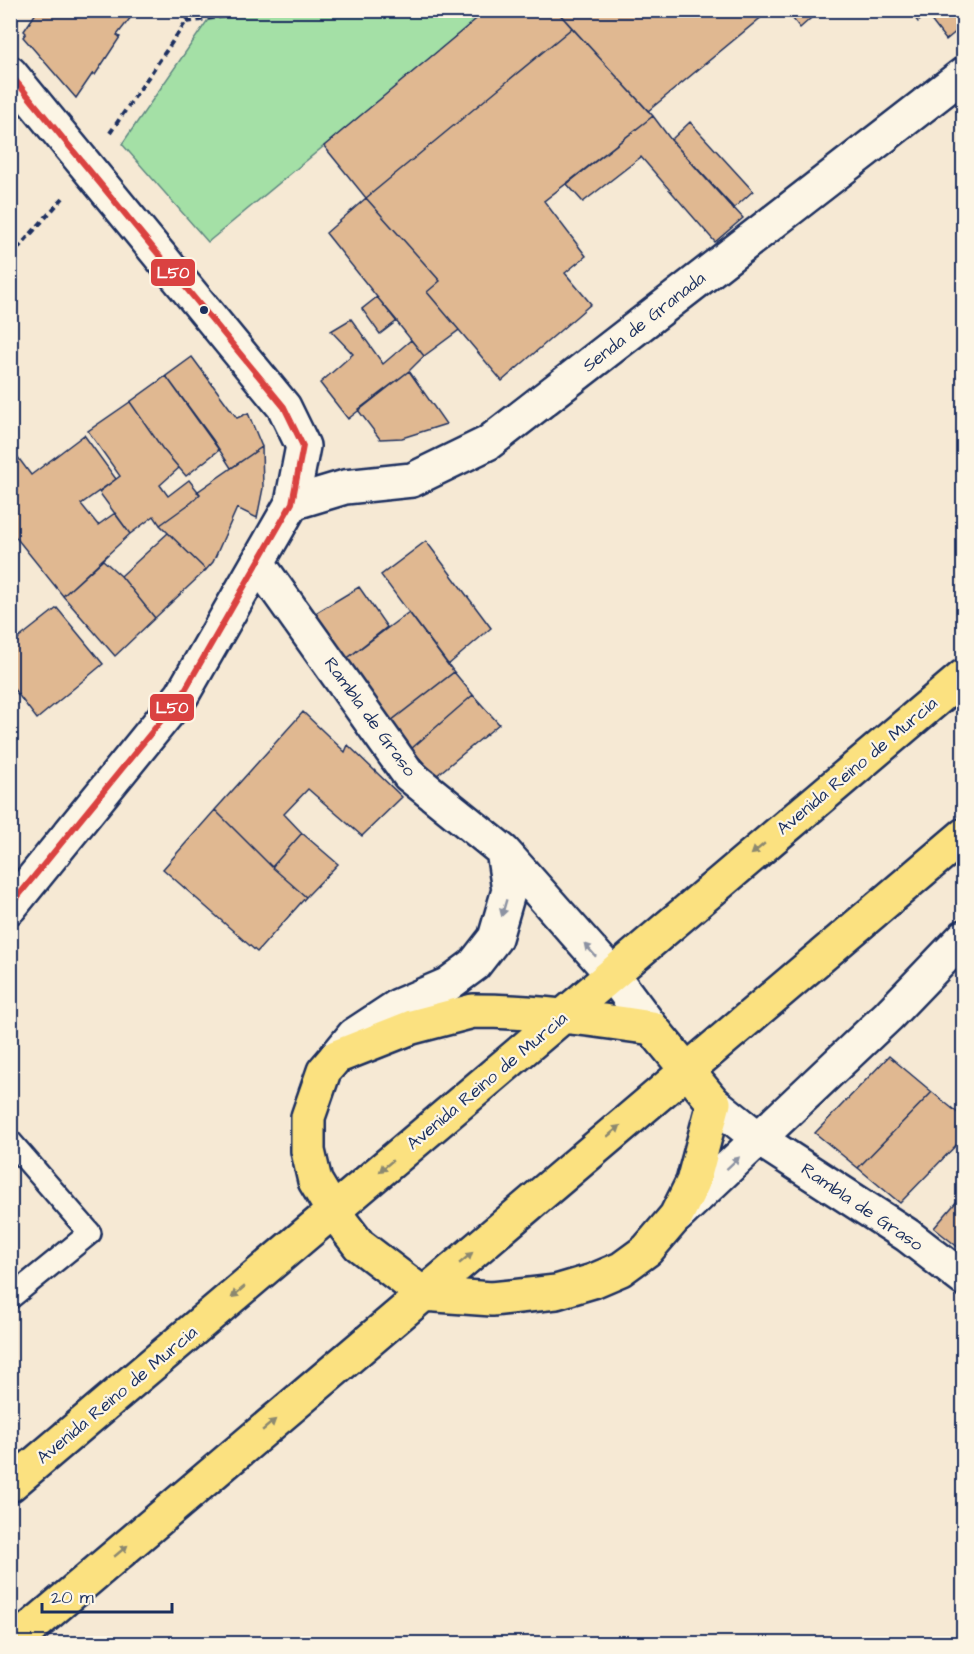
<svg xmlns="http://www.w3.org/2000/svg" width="974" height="1654" font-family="'Architects Daughter',sans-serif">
  <rect width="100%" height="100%" fill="#f6e9d4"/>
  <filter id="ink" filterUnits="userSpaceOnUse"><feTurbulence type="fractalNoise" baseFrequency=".0167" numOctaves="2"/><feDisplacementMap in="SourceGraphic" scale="12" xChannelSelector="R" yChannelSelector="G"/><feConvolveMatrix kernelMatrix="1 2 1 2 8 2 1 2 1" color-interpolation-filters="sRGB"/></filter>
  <g filter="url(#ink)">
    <path fill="#a4e0a6" stroke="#608882" stroke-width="1.5" d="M214,11H487L208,242L122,144Z"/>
    <path fill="#e0b891" stroke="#1b2f5e" stroke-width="1.5" d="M38,10H139L136,14L135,12L117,35L120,37L95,75L93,73L76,98L23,37L26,33L24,31Z
      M487,10H556L572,28L366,198L324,146Z
      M556,10H770L648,111Z
      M786,10H820L800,28Z
      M909,10H964V25L946,40L927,15L918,22Z
      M572,28L653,116L544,201L586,256L565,273L591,304L502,381L427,292L440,281L366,198Z
      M653,116L671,140L743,218L715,242L641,157L583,202L567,184Z
      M690,122L753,191L733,209L671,140Z
      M366,198L440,281L427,292L459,330L424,356L326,233Z
      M377,297L397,321L380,334L362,309Z
      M351,319L383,364L411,340L424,356L409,371L348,419L320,383L353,354L331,331Z
      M192,357L237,418L248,413L262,447L231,468L213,440L166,376Z
      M409,371L446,424L402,438L380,439L358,410Z
      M166,376L219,450L186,476L162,448L130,402Z
      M130,402L162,448L179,468L160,485L168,496L189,480L200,494L192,502L160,525L154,516L130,534L99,492L120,476L88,431Z
      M84,435L116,479L81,504L98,525L115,513L130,534L63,596L10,530V461L17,456L31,475Z
      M262,447L263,488L257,518L237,508L213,562L206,570L160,525L192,502L200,494L197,492Z
      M168,533L206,570L155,618L121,576Z
      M426,541L491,628L448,665L381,575Z
      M103,560L121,576L155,618L115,656L63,596Z
      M359,587L387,627L345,660L314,614Z
      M57,608L103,664L37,719L10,684V645Z
      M409,612L454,672L391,721L345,660Z
      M454,672L473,695L411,749L391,721Z
      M473,695L499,724L436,776L411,749Z
      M303,712L345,752L348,745L402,797L362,836L308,789L284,814L302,833L272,867L215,810Z
      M215,810L272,867L306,897L257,952L163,869Z
      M302,833L338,864L306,897L272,867Z
      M889,1056L932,1092L858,1168L815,1133Z
      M932,1092L964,1118V1137L900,1203L858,1168Z
      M964,1193V1252L934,1228Z"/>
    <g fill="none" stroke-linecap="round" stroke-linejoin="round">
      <g stroke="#1b2f5e" stroke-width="26">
        <path id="lane" d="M10,1141L90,1233L10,1298"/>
      </g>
      <g stroke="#1b2f5e" stroke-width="38">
        <path id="street" d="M292,503L345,487L412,480L488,443L964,74
          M258,563L409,775L503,851L611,973L652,1028
          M336,1057L354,1035L398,1006L447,985L474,965L495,938L509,890L503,851
          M714,1103L759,1139L907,1235L964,1279
          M677,1216L888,1016L964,937"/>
      </g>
      <g stroke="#1b2f5e" stroke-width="38">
        <path id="secondary" d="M10,73L284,407L303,446L292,503L182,695L10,907"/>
      </g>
      <g stroke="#1b2f5e" stroke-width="38">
        <path id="primary" d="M473,1011C534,1011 592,1019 652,1028L714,1103L693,1182L676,1216L647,1250L621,1269L593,1281L556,1292L492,1299L423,1294L359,1245L333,1211L315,1181L308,1151V1117L324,1071L336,1057L412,1027Z
          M10,1485L964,676
          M12,1644L964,835"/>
      </g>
      <path stroke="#1b2f5e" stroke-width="4" stroke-dasharray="6 4.5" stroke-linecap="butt" d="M187,22L267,10
        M110,133L194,10
        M10,257L63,198"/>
      <use href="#lane" stroke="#fcf5e5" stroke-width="21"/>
      <use href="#street" stroke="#fcf5e5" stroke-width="33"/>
      <use href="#secondary" stroke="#fcf5e5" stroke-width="33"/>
      <use href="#primary" stroke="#fbe180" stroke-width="33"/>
      <g stroke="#fcf5e5" stroke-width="10">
        <path id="bus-1" d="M10,74L284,407L303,446L292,503L182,695L10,906"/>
      </g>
      <use href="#bus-1" stroke="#da4241" stroke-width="6"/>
    </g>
    <defs><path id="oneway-solid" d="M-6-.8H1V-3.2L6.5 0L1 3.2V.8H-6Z" transform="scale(1.5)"/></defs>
    <g fill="#8b886f">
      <use href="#oneway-solid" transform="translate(758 849) rotate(140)"/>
      <use href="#oneway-solid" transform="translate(614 1131) rotate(-40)"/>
      <use href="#oneway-solid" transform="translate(386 1166) rotate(140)"/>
      <use href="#oneway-solid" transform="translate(466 1258) rotate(-40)"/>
      <use href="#oneway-solid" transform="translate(238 1292) rotate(140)"/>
      <use href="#oneway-solid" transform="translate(269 1425) rotate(-40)"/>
      <use href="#oneway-solid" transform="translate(121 1551) rotate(-40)"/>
    </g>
    <g fill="#8c92a2">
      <use href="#oneway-solid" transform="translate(504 908) rotate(106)"/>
      <use href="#oneway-solid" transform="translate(590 950) rotate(-132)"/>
      <use href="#oneway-solid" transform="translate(733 1163) rotate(-43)"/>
    </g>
  </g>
  <circle fill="#1b2f5e" stroke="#fcf5e5" stroke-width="2" cx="204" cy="310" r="5"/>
  <g text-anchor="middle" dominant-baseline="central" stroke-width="4.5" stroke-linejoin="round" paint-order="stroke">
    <g font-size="18" fill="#1b2f5e" stroke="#fcf5e5">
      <text transform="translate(644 322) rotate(-38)">Senda de Granada</text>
      <text transform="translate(370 717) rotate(54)">Rambla de Graso</text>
      <text transform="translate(857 766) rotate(-40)">Avenida Reino de Murcia</text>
      <text transform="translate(487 1081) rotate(-40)">Avenida Reino de Murcia</text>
      <text transform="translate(862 1207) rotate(34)">Rambla de Graso</text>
      <text transform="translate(117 1395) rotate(-40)">Avenida Reino de Murcia</text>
    </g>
  </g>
  <g stroke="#fcf5e5" stroke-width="2">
    <rect x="150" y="258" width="46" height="29" rx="6" fill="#da4241"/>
    <rect x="149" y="693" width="46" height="29" rx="6" fill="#da4241"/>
  </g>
  <g font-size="16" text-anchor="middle" font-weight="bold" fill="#fff">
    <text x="173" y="278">L50</text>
    <text x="172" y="713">L50</text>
  </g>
  <rect width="974" height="1654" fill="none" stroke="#fcf5e5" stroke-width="36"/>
  <rect x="18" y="18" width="938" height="1618" fill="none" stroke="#1b2f5e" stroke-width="2" filter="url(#ink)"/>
  <path d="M42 1603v9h130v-9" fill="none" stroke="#1b2f5e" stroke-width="3"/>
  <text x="51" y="1603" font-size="18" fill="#1b2f5e" stroke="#fcf5e5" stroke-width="4.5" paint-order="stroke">20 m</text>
</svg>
